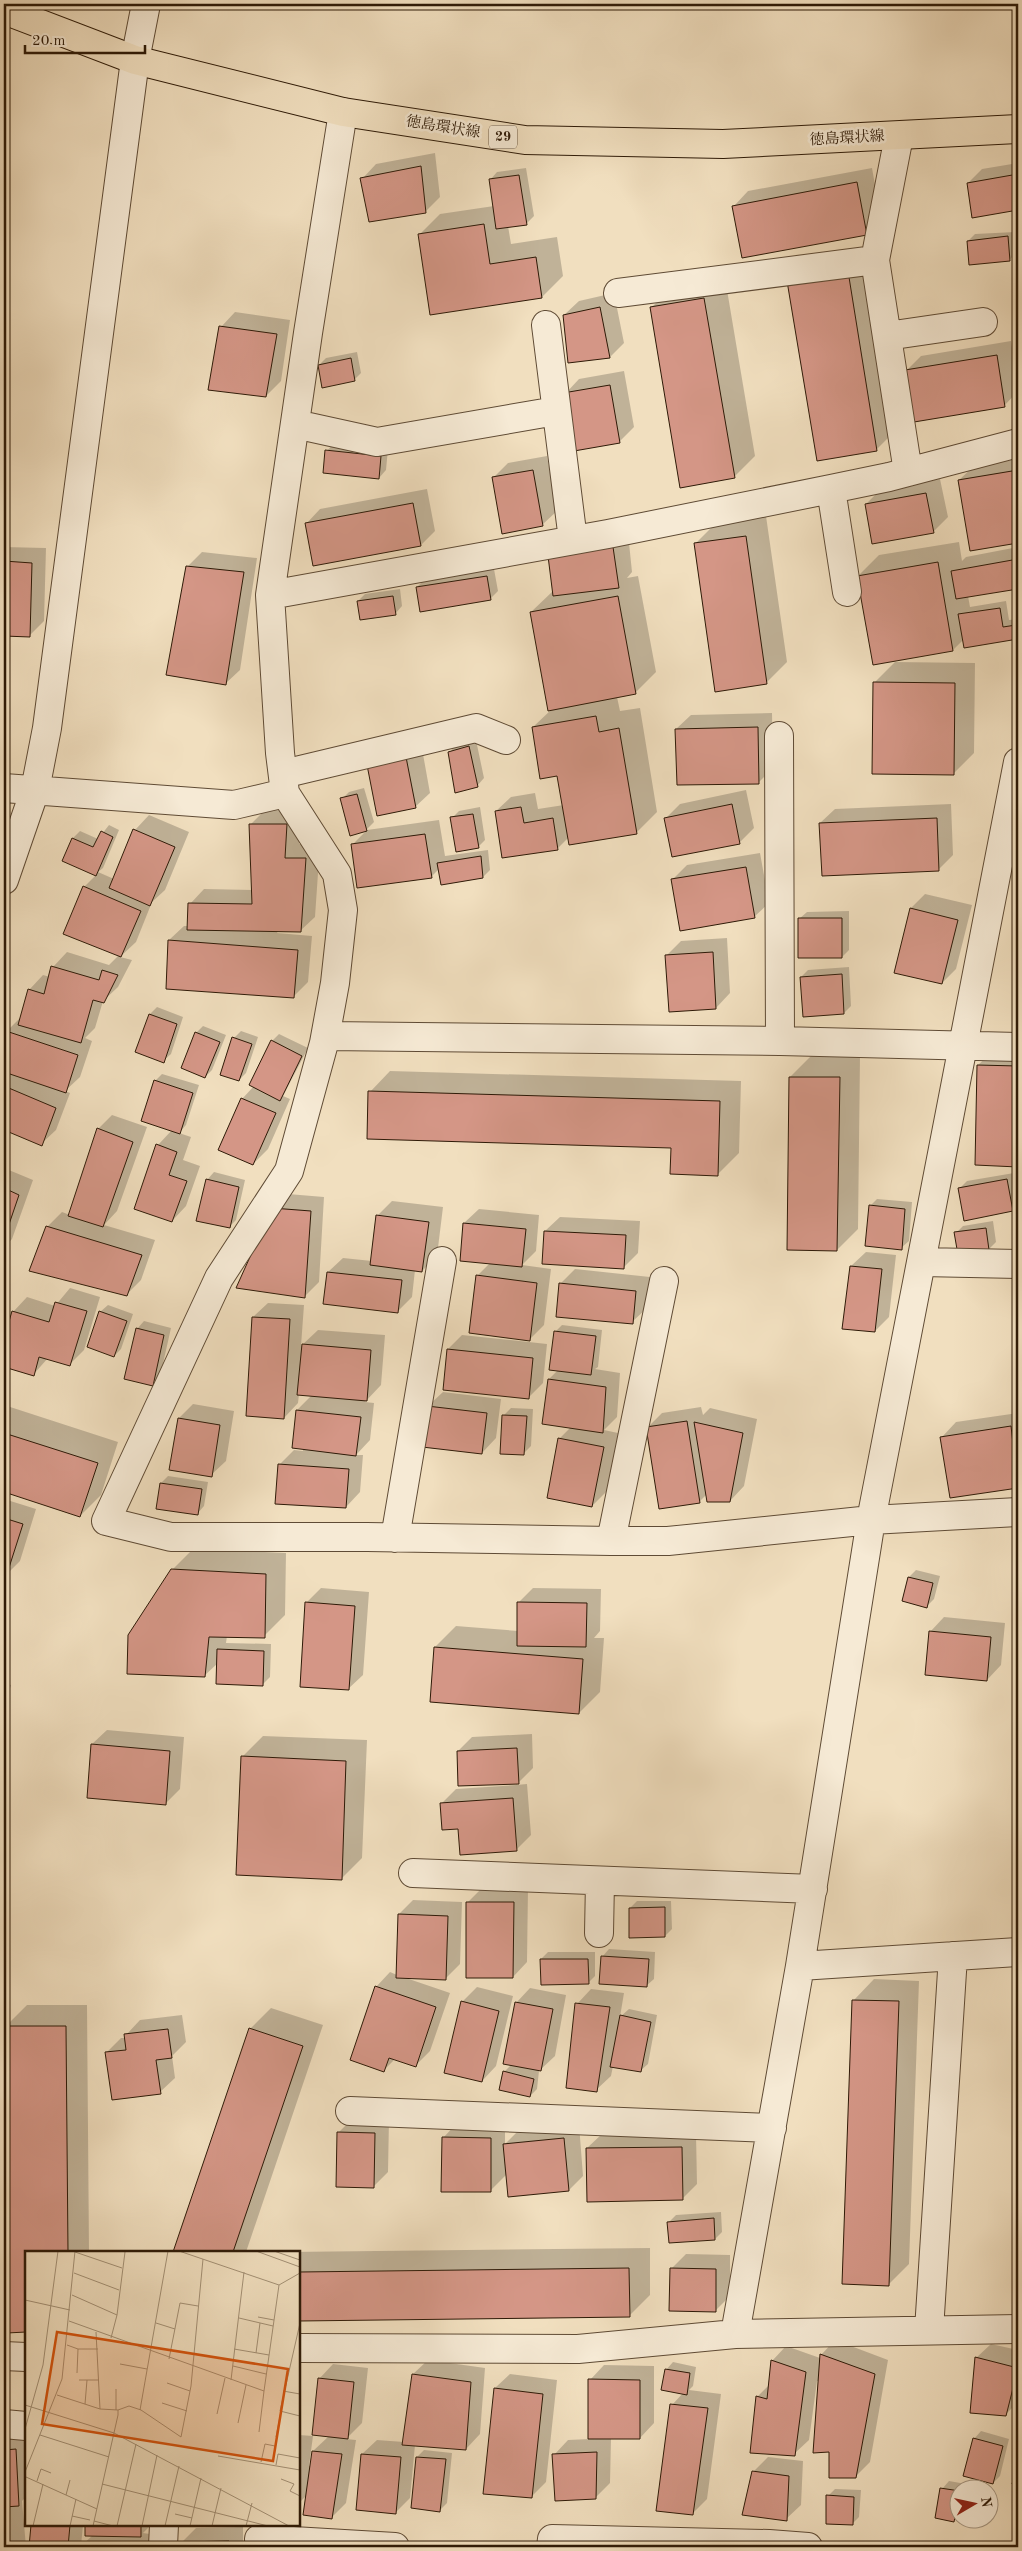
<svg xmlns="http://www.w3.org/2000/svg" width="1022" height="2551" font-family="'Old Standard TT','Noto Serif JP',serif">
  <rect width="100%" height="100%" fill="#f1dfbf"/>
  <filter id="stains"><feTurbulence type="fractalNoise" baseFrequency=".004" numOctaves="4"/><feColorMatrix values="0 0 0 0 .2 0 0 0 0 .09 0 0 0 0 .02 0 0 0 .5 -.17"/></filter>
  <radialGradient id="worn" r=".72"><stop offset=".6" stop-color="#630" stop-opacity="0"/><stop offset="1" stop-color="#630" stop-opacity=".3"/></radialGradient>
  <path fill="#0003" d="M435,153L440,197L425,212L362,179L376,164Z
    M1018,163V209L973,217L968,183L982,169Z
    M526,168L534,216L527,223L508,226L511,244L557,237L563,276L542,297L419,235L440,214L494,206L490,180L497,172Z
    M872,168L881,219L866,233L734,206L748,191Z
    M1018,228V239L1015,232L1017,253L1009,260L968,241L975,234L1015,232Z
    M869,251L897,429L876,450L810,260Z
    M725,278L755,456L734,477L651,308L672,287Z
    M614,293L624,343L610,357L569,362L564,315L579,301Z
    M235,312L290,320L281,381L266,396L221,327Z
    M1011,341L1018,391L1004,406L907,370L921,356Z
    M357,352L361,373L354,380L319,365L326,358Z
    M624,371L634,427L619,442L565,394L579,379Z
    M334,443L388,449L386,470L379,478L327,451Z
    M547,456L557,511L542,525L493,478L508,463Z
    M1018,459V542L971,550L959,480L974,466Z
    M940,479L948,517L933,532L866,504L880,490Z
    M427,489L435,531L421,545L306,524L320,509Z
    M766,516L787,662L766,683L695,544L716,523Z
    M628,533L632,572L627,578L638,576L656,672L635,693L617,697L620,711L640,708L657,812L636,833L569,837L558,848L496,811L511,797L535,793L538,809L564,805L558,774L533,727L552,709L531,612L553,591Z
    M959,542L962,561L966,557L1018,547V587L968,596L970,607L1006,601L1009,620L1018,619V638L965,647L963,640L953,650L858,576L879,555Z
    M4,547L46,548L44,621L29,636L4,635Z
    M202,552L257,558L240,670L225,684L187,567Z
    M494,569L498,591L491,598L417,587L424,580Z
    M400,589L402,606L395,614L358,601L365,594Z
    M895,662L975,663L974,753L953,774L874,683Z
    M772,713L773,768L759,782L676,729L691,715Z
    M476,740L484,778L477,786L449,753L456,745Z
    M421,743L430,793L415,807L368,765Z
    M364,788L374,822L367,829L351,834L342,799L349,792Z
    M746,790L754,828L739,843L666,818L680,804Z
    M951,804L953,855L939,869L820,823L835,809Z
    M480,807L485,840L478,847L452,818L459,811Z
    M265,810H301L299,844H320L315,917L300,931H278L277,933L312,936L308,982L293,997L167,988L169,940L184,926H189L190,904L204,889L253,890L250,825Z
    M149,815L189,832L165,890L152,902L136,942L120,957L132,960L118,987L103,1001L95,1028L85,1038L92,1041L80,1077L65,1091L70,1093L56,1130L41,1144L4,1128V1079L10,1073L4,1071V1041L7,1031L21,1017L29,990L43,975L50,977L53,967L67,952L109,965L119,955L84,887L96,875L63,860L73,838L80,831L98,839L109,825L119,830L103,868L98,872L114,879L135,830Z
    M439,820L445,856L488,850L490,870L483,877L439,869L431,877L352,845L367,830Z
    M760,853L769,903L754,917L672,880L687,865Z
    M925,894L972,905L956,969L942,983L911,908Z
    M849,911V950L842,957L799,919L807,912Z
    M727,938L730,993L716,1008L667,955L681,941Z
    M849,967L851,1006L844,1013L801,977L808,970Z
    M157,1007L183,1017L171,1054L163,1061L150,1014Z
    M203,1026L226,1035L212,1070L205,1077L196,1033Z
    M241,1031L258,1037L246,1073L239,1080L234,1038Z
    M279,1034L308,1048L283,1096L290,1099L268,1149L253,1164L242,1099L254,1086L272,1041Z
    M993,1051H1018V1165L976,1164L978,1065Z
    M811,1056L860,1057L858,1229L837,1250L790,1077Z
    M390,1071L741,1081L739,1153L718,1174L672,1147L370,1092Z
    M162,1074L199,1085L186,1125L179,1133L191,1137L183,1160L200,1166L186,1206L172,1221L158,1145L172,1130L155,1081Z
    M112,1115L147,1127L117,1211L104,1225L155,1240L141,1280L127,1294L47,1227L62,1212L70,1215L98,1129Z
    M4,1168L33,1180L12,1239L4,1248Z
    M214,1172L245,1180L236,1220L229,1227L207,1180Z
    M1014,1173L1018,1204L1012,1210L959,1189L967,1181Z
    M288,1194L324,1197L319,1282L305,1296L238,1287Z
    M877,1199L912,1202L909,1241L901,1248L870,1206Z
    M392,1201L443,1207L437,1256L422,1271L415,1270L412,1297L398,1311L328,1272L343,1258L372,1261L378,1215Z
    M479,1209L539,1215L536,1251L522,1265L551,1269L544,1325L530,1339L477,1276L490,1263L464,1223Z
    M560,1217L640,1221L638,1253L624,1267L545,1231Z
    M993,1221L996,1242L989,1249L959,1253L956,1233L963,1226Z
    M866,1252L896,1255L889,1317L875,1331L851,1266Z
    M575,1269L650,1277L647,1308L632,1322L560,1284Z
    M70,1288L100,1297L84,1350L70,1364L48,1358L33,1375L4,1366V1343L13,1312L27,1297L55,1306Z
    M268,1303L304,1305L301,1346L318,1330L385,1335L381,1385L365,1402L374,1403L370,1440L356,1455H363L360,1492L346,1507L279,1465L294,1450L303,1451L297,1410L312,1395L299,1394L298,1403L284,1418L253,1317Z
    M108,1305L133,1314L121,1349L114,1356L100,1312Z
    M144,1321L171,1328L160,1377L153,1384L137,1329Z
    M562,1325L602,1330L598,1367L595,1369L620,1373L617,1417L604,1430L618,1433L607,1491L592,1506L559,1439L571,1427L549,1379L558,1370L555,1332Z
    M462,1335L547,1344L543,1383L528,1398L448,1349Z
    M443,1392L501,1399L496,1438L482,1453L428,1406Z
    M193,1404L234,1411L226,1461L211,1475L179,1418Z
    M4,1405L118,1442L101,1495L80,1516L4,1491Z
    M701,1407L703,1415L710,1408L757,1419L744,1486L730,1501L707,1494L700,1501L648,1427L662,1413Z
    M511,1408L533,1409L531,1446L524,1453L504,1415Z
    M1018,1413V1487L951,1497L942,1437L956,1422Z
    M168,1476L208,1482L204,1506L197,1514L161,1483Z
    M4,1499L36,1509L20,1561L6,1575H4Z
    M193,1549L286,1553L285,1615L264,1636H227L226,1643L271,1644L270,1677L263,1684L218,1663L204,1676L172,1570Z
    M916,1570L940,1576L934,1599L927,1606L909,1577Z
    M321,1588L369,1592L363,1675L348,1689L306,1603Z
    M533,1588L601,1589L600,1631L594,1638H604L600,1692L579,1713L435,1647L456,1626L518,1631V1603Z
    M944,1617L1005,1623L1001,1665L987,1680L930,1632Z
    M4,1683L11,1685L4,1708Z
    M107,1730L184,1737L180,1789L166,1803L92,1744Z
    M532,1734L533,1768L516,1785L527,1784L531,1835L516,1850L459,1828L441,1804L456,1789L516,1785V1783L458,1751L472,1737Z
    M263,1736L367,1740L362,1858L341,1879L242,1757Z
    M482,1888H528L527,1962L513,1977L468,1902Z
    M413,1900L462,1902L460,1964L445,1979L406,1978L450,1993L430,2051L415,2066L395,2059L384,2070L376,1987L390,1972L397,1975L399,1914Z
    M637,1901H671L672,1929L665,1936L630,1908Z
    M609,1949L655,1952L654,1979L646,1986L602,1957Z
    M548,1952H595V1976L588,1983L541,1959Z
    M874,1979L919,1981L909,2264L888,2285L854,2000Z
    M477,1987L513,1996L496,2066L482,2081L462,2002Z
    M530,1988L566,1995L555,2056L539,2071L537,2089L530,2096L504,2072L512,2064L516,2003Z
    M591,1989L624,1993L620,2017L629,2009L657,2015L648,2064L640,2071L613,2066L611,2076L596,2090L577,2004Z
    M27,2005H87L89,2252H26V2331H8L6,2026Z
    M271,2008L323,2025L246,2252H175L250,2029Z
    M182,2015L186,2042L172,2056L175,2078L160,2092L106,2053L121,2038H126V2035L140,2020Z
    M353,2118L389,2119L388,2172L374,2186L338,2133Z
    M457,2123L505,2124V2144L519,2130L579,2124L583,2176L569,2190L507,2174L490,2191L443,2138Z
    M696,2133L697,2184L682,2199L587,2148L602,2134Z
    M721,2212L722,2232L715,2239L669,2222L676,2215Z
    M650,2248V2295L629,2316L299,2320V2252H287Z
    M686,2254L730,2255V2296L716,2310L671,2269Z
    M835,2340L888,2360L870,2462L855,2477L830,2450L819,2381H817L809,2440L794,2454L757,2397L769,2385L772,2361L786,2346L820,2358L821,2355Z
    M991,2344L1018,2350V2402L1005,2415L976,2358Z
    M428,2360L485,2368L480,2434L466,2449L415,2445L410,2498L395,2513L362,2454L377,2440L404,2442L413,2374Z
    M673,2362L696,2367L693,2386L689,2390L721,2394L707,2499L693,2513L672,2405L683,2393L666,2370Z
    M333,2364L368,2368L362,2423L346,2439L356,2440L346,2503L332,2517L307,2495L299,2503V2435L313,2436L309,2466H311L313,2451L329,2436L319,2379Z
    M604,2365L654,2366V2423L640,2438H611L610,2483L595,2498L554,2455L568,2440L590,2439V2380Z
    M510,2374L557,2380L546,2482L531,2497L495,2388Z
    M981,2431L1009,2439L1000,2476L993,2483L974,2439Z
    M26,2436V2497L22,2501L26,2547H4V2437Z
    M424,2450L452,2453L447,2503L440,2510L417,2457Z
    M768,2457L803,2461L801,2505L786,2519L753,2472Z
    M949,2481L966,2484L965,2488H960V2515L954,2520L942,2489Z
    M835,2489L861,2490L859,2517L852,2524L828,2496Z
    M32,2525H83L81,2546L93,2535L86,2534V2525H151L143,2533L150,2534L149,2547H30Z
    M243,2527V2547H182V2542L196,2528Z"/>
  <path fill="#d49686" stroke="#2e1a07" d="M421,166L426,213L369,222L360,178Z
    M1018,174V210L972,218L967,183Z
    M519,175L527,225L496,229L489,179Z
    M857,182L867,235L742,258L732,206Z
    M484,224L490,264L536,257L542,298L430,315L418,234Z
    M1008,236L1010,261L969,265L967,241Z
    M848,271L877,451L817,461L787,281Z
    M704,298L735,478L680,488L650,307Z
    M600,307L610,358L568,363L563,315Z
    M219,326L277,334L266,397L208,390Z
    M997,355L1005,407L914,422L905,370Z
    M351,358L355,381L322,388L318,365Z
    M610,385L620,443L574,451L563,393Z
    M325,450L381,456L379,479L323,473Z
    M533,470L543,526L502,534L492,477Z
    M1018,470V543L970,551L958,480Z
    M926,493L934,533L872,544L865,504Z
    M413,503L421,546L313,566L305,523Z
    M746,536L767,684L715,692L694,543Z
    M613,547L619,588L553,596L548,556Z
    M1018,559V589L956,599L951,571Z
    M4,561L32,563L30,637L4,636Z
    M938,562L953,651L873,665L857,576Z
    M186,566L244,572L226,685L166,675Z
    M487,576L491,600L420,612L416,587Z
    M393,596L396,615L360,620L357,601Z
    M618,596L636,694L548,711L530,612Z
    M1000,608L1003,627L1016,625L1018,639L964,648L958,614Z
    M873,682L955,683L954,775L872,774Z
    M596,716L599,732L619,728L637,834L569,845L557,776L540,779L532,727Z
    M758,727L759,784L677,785L675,729Z
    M469,746L478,787L455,793L448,752Z
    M406,757L416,808L377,816L367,765Z
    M357,794L367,831L350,836L340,798Z
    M732,804L740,844L672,857L664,818Z
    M521,807L524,823L553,818L558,850L502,858L495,811Z
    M473,814L479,848L456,852L450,817Z
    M937,818L939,871L822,876L819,823Z
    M249,824H287L285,858H306L301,932L187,930L188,903L252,904Z
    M133,829L175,847L150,906L109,888Z
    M101,831L113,837L96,876L62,861L72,838L93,847Z
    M425,834L432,878L357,888L351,844Z
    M481,856L483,878L441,885L437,863Z
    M746,867L755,918L680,931L671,879Z
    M83,886L141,911L121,957L63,934Z
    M910,908L958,920L942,984L894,973Z
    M798,918H842V958H798Z
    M168,940L298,950L294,998L166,989Z
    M713,952L716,1009L669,1012L665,955Z
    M51,966L99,980L102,970L118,975L104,1003L93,1000L81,1043L18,1025L28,989L44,994Z
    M842,974L844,1014L803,1017L800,977Z
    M149,1014L177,1024L164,1063L135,1052Z
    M6,1031L78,1055L66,1093L4,1072Z
    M195,1032L220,1042L205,1078L181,1068Z
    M232,1037L252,1044L239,1081L220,1075Z
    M271,1040L302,1056L280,1101L249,1085Z
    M977,1065L1018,1066V1167L975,1165Z
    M789,1077H840L837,1251L787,1250Z
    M154,1080L193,1093L180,1134L141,1121Z
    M4,1086L56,1108L42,1146L4,1130Z
    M368,1091L720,1101L718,1176L670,1174L671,1148L367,1139Z
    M241,1098L276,1113L253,1165L218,1150Z
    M97,1128L133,1142L103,1227L68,1216Z
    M156,1144L177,1152L169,1175L187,1181L172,1222L134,1209Z
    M206,1179L239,1187L230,1228L196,1221Z
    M1007,1179L1013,1211L964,1221L958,1188Z
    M4,1188L19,1195L4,1239Z
    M869,1205L905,1209L902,1250L865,1246Z
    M272,1208L311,1211L305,1298L236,1288Z
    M376,1215L429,1222L422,1272L370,1265Z
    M463,1223L526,1229L522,1267L460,1261Z
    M46,1226L142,1255L127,1296L29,1271Z
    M986,1228L989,1250L958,1255L954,1232Z
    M544,1231L626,1235L624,1269L542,1264Z
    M850,1266L882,1269L875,1332L842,1329Z
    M327,1272L402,1280L398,1313L323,1304Z
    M476,1275L537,1283L530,1341L469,1333Z
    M559,1283L636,1291L633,1324L556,1317Z
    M55,1302L87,1311L70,1366L39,1357L34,1376L4,1367V1339L12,1311L49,1322Z
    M99,1311L127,1321L114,1357L87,1347Z
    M252,1317L290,1319L284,1419L246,1416Z
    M136,1328L164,1335L153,1386L124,1379Z
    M554,1331L596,1336L591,1375L549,1370Z
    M302,1344L371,1350L367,1401L297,1395Z
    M447,1349L533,1358L529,1399L443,1390Z
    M548,1379L606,1387L603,1433L542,1424Z
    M427,1406L487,1413L482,1454L422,1447Z
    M296,1410L361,1417L356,1456L292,1448Z
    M502,1415L527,1416L524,1455L500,1454Z
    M178,1418L220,1425L212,1477L169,1470Z
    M687,1421L700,1503L659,1509L646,1427Z
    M694,1422L743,1433L730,1502H707Z
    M1011,1426L1018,1488L950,1498L940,1437Z
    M4,1433L98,1463L80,1517L4,1492Z
    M558,1438L604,1447L592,1507L547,1498Z
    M278,1464L349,1469L346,1508L275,1504Z
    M160,1483L202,1489L198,1515L156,1509Z
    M4,1518L23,1524L6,1577L4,1576Z
    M171,1569L266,1574L265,1638L209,1637L205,1677L127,1674L128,1635Z
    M908,1577L933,1583L927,1608L902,1601Z
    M305,1602L355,1606L349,1690L300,1687Z
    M517,1602L587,1603L586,1647L517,1646Z
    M929,1631L991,1637L987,1681L925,1675Z
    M434,1647L583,1659L579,1714L430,1702Z
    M217,1649L264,1651L263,1686L216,1684Z
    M91,1744L170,1751L166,1805L87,1798Z
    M517,1748L519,1784L458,1786L457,1751Z
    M241,1756L346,1761L342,1880L236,1875Z
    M513,1798L517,1851L460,1855L458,1829L442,1830L440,1803Z
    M466,1902H514L513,1978H466Z
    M665,1907V1937L629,1938V1908Z
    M398,1914L448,1916L446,1980L396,1978Z
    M601,1956L649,1959L647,1987L599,1984Z
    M540,1959H588L589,1984L541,1985Z
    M375,1986L436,2007L416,2067L389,2058L384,2072L350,2060Z
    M852,2000L899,2001L889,2286L842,2284Z
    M461,2001L499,2011L482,2082L444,2073Z
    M515,2002L553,2009L541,2071L503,2064Z
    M575,2003L610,2007L597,2092L566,2088Z
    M620,2015L651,2022L641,2072L610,2067Z
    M4,2026H66L68,2252H26V2332L7,2333Z
    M249,2028L303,2046L233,2252H173Z
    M168,2029L172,2058L156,2060L161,2094L112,2100L105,2052L126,2050L124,2034Z
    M503,2071L534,2079L530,2097L499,2090Z
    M337,2132L375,2133L374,2188L336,2187Z
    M442,2137L491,2138V2192H441Z
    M564,2138L569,2191L508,2197L503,2144Z
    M682,2147L683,2200L587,2202L586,2148Z
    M714,2218L715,2240L669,2243L667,2222Z
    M629,2268L630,2317L299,2321V2272Z
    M670,2268L716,2269V2312L669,2311Z
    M820,2354L875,2374L856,2478H829V2452L813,2453Z
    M975,2357L1018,2368L1006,2416L970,2413Z
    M771,2360L806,2372L795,2456L750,2453L756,2396L767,2399Z
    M665,2369L690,2373L687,2395L661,2390Z
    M412,2374L471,2382L466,2450L402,2445Z
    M318,2378L354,2382L348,2439L312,2435Z
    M588,2379L640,2380V2439H588Z
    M494,2388L543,2394L532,2498L483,2494Z
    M670,2404L708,2408L693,2515L656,2511Z
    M973,2438L1003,2446L993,2484L963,2476Z
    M16,2449L19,2506L4,2507V2450Z
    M312,2451L342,2454L332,2519L303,2515Z
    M597,2452L596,2499L555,2501L552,2454Z
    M361,2454L401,2457L396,2514L356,2510Z
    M416,2457L446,2459L440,2512L411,2508Z
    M1018,2463V2485L1012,2484Z
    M752,2471L789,2476L787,2521L742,2515Z
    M940,2488L960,2491L954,2522L935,2518Z
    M826,2495L854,2497L853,2525L826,2524Z
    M8,2516L10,2547H4V2517Z
    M31,2525H70L68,2547H29Z
    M85,2525H141V2537L85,2536Z
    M229,2541V2547H181L180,2542Z"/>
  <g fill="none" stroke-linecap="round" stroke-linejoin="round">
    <g stroke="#5f4b35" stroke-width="30">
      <path id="street" d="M899,136L875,260L908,472
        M618,293L875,260
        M546,325L573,540
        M887,336L983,322
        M295,424L377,442L556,411
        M831,489L847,592
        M270,595L308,333L343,112
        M779,736L780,1041
        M1018,762L871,1520L800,1966L735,2334L1018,2329
        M283,774L476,728L506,740
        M4,788L234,805L285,793L280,753L270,595L608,534L831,489L889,477L1018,443
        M285,793L337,874L343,910L335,983L324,1043L289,1171L219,1278L106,1521L171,1537H367L611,1541H668L871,1520L1018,1512
        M4,880L35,790L47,728L135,60L146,4
        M326,1036L780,1041L1018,1047
        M922,1262L1018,1264
        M395,1538L442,1261
        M611,1541L664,1281
        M413,1873L813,1889
        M599,1933L600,1881
        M800,1966L1018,1952
        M350,2111L772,2128
        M929,2330L953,1956
        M299,2348L578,2349L735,2334
        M4,2356L26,2357
        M4,2424L26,2426
        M259,2539L395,2547
        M163,2546L164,2525
        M551,2547L552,2539L769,2544L808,2547"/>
    </g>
    <g stroke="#2e1a07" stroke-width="30">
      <path id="primary" d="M4,10L135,60L343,112L525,140L723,144L1018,129"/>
    </g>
    <use href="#street" stroke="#f6ead5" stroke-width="28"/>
    <use href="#primary" stroke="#f1dfbf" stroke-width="28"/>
  </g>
  <g text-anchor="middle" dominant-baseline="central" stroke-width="5" stroke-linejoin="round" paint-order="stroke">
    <rect fill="#f6ead5" stroke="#6a5845" stroke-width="1" x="489" y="125.5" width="28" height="23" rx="4"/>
    <g font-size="14" font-weight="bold" fill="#2e1a07">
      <text x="503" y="137">29</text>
    </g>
    <g font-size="15" fill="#2e1a07" stroke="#f6ead5">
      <text transform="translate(443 128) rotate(9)">徳島環状線</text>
      <text transform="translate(847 139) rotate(-3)">徳島環状線</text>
    </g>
  </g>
  <g transform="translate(25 2251)">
    <rect width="275" height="275" fill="#f1dfbf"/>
    <path fill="none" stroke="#a39075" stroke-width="1" d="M154,0L254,34L275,22M231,0L275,16M249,0L275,9M50,1L97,17M49,22L94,39M47,44L92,64L86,87M0,49L45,59M92,64L100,1M233,66L249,69M214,67L248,75M44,70L239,140L254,34M131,72L150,78M275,72L255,160L275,165M42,94L53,98H73M209,98L244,104M231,102L235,72M144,108L155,52L173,55M95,113L122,118M208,115L241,123M52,122L53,98M54,129H74M206,129L219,21M142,132L165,140M258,140L275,143M32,144L75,158M137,152L162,160M60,153L62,129M0,154L89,182L264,275M91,159V138M93,159L104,155L116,159L156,186L166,135L178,8M115,159L143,0M192,163L200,127M213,172L221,134M0,178L18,114L33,0M234,181L239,140M15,184L84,206M251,186L256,160M193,205L275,219M236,211L240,193L250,195M251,214L253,203L275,207M0,221L37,128L50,0M1,226L72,258M256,228L269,233L265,240L275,245M12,230L16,218L26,222M77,233L243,275M41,244L45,229M150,263L167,267M47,265L65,269M69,270L88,275M8,275L18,233M45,275L51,248M68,275L93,164V159L75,158L71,81M92,275L111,193M117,275L132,204M140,275L154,215M165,275L176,227M187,275L196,237M221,275L227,252"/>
    <path fill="#d5530c" fill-opacity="0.15" stroke="#d5530c" stroke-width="2.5" d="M32,81L263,118L248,210L17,173Z"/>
    <rect width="275" height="275" fill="none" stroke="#2e1a07" stroke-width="2.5"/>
  </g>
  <rect width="1022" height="2551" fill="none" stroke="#f1dfbf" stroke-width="20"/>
  <rect x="5" y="5" width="1012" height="2541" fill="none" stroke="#2e1a07" stroke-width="2.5"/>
  <rect x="10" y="10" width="1002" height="2531" fill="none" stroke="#2e1a07"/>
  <g transform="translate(974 2504) rotate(81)"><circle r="24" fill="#f6ead5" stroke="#a69783"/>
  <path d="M0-4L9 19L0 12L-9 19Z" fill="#8f2418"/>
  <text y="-8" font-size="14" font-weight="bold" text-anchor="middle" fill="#2e1a07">N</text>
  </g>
  <path d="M25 45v8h120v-8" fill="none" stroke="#2e1a07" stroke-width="2.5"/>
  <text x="32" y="45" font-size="15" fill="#2e1a07" stroke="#f6ead5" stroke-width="4" paint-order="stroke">20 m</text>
  <rect width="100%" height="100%" filter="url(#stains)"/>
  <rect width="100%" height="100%" fill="url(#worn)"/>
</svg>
